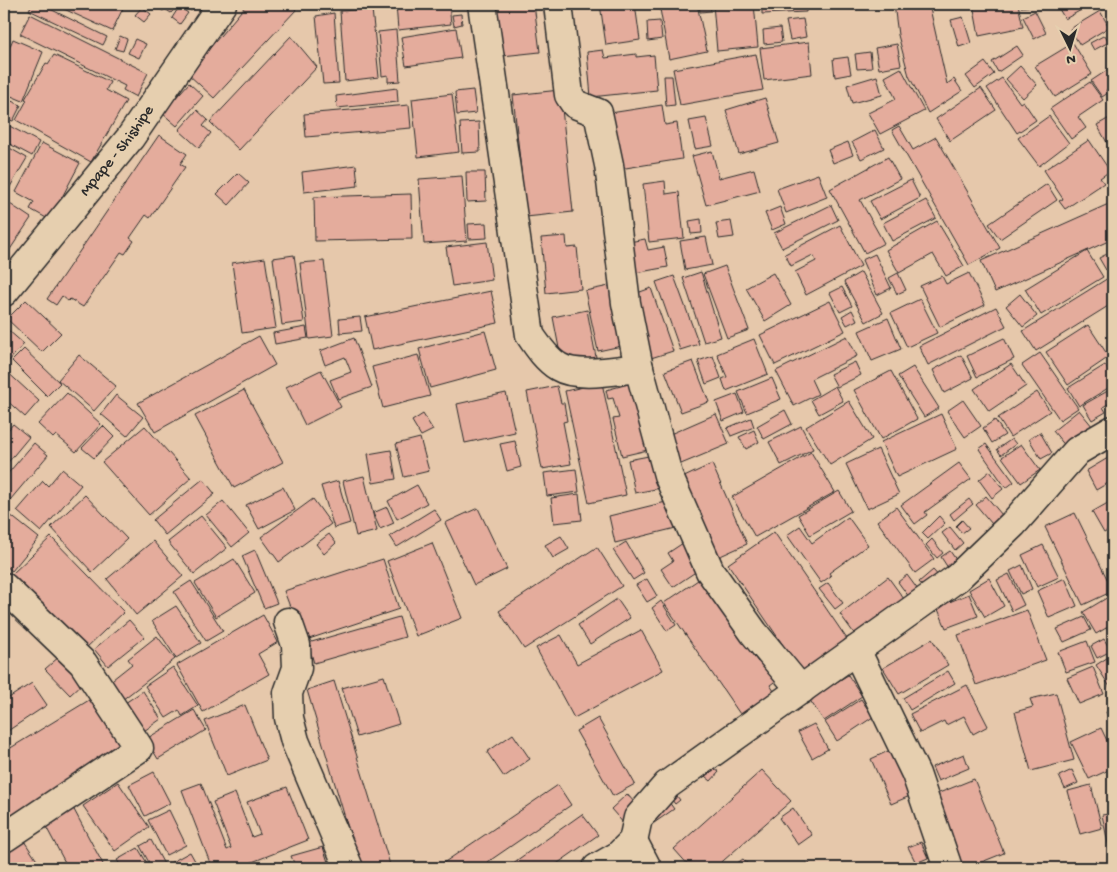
<svg xmlns="http://www.w3.org/2000/svg" width="1117" height="872" font-family="'Gochi Hand',sans-serif">
  <rect width="100%" height="100%" fill="#e6c8ab"/>
  <filter id="ink" filterUnits="userSpaceOnUse"><feTurbulence type="fractalNoise" baseFrequency=".02" numOctaves="2"/><feDisplacementMap in="SourceGraphic" scale="10" xChannelSelector="R" yChannelSelector="G"/><feConvolveMatrix kernelMatrix="1 2 1 2 8 2 1 2 1" color-interpolation-filters="sRGB"/></filter>
  <g filter="url(#ink)">
    <path fill="#e4ac9c" stroke="#2b2b2b" d="M4,4L10,5L4,26Z
      M32,4H40L107,37L103,45L29,10Z
      M53,4H125L112,31Z
      M154,4H179L171,13L165,9L163,11Z
      M184,4H198L191,11Z
      M247,4H292L296,10L214,98L188,74Z
      M314,4H357L314,7Z
      M396,4H449L451,24L398,30Z
      M487,4H534L540,52L493,57Z
      M600,4H635L640,40L606,45Z
      M690,4H697L707,51L669,59L660,9Z
      M699,4H710L711,11L700,12Z
      M713,4H754L758,47L717,51Z
      M762,4H806V12L762,14Z
      M894,4H929L947,84L954,79L962,91L928,113L909,76L898,35Z
      M973,4H1018L1023,27L979,36Z
      M1021,4H1049V5L1021,7Z
      M1056,4H1092L1065,19Z
      M142,7L151,14L144,22L135,15Z
      M179,7L188,13L180,24L172,18Z
      M372,9L379,77L345,81L340,11Z
      M1035,11L1046,33L1034,39L1023,17Z
      M1100,11L1109,27L1080,45L1070,29Z
      M334,13L339,83L323,84L316,16Z
      M30,14L148,73L136,97L123,90L125,86L20,34Z
      M461,14L462,24L454,26L452,15Z
      M963,17L971,43L959,47L951,20Z
      M803,19L806,37L790,40L786,21Z
      M660,21L662,39L648,41L647,22Z
      M456,28L461,58L406,66L401,37Z
      M780,28L782,42L764,44L763,30Z
      M396,30L400,81L388,82V75L382,76L378,32Z
      M1105,35L1109,42L1094,50L1090,43Z
      M120,36L127,39L123,51L115,49Z
      M291,36L317,67L239,150L210,122Z
      M13,39L43,52L23,101L4,93V60Z
      M135,39L146,44L139,58L128,53Z
      M809,42L812,74L764,80L760,48Z
      M1073,43L1092,74L1055,97L1035,66Z
      M897,44L901,65L879,69L875,48Z
      M1017,46L1023,55L998,72L992,62Z
      M603,50L605,58L636,54V57L654,55L657,90L591,97L587,52Z
      M870,52L872,68L857,69L855,54Z
      M756,54L763,90L680,105L673,69Z
      M54,55L110,82L106,90L126,101L91,162L16,120L27,100L25,99L46,63L48,64Z
      M848,57L851,74L835,77L833,59Z
      M985,62L994,74L975,88L966,76Z
      M1020,66L1037,85L1023,98L1006,79Z
      M901,68L924,111L880,134L868,113L896,99L885,77Z
      M1109,69L1113,75V88L1112,86L1106,90L1108,93L1102,97L1091,81Z
      M664,76H672L675,105L666,106Z
      M877,76L882,95L852,103L847,85Z
      M1002,78L1020,103L1023,101L1036,120L1017,133L987,88Z
      M1090,82L1103,100L1078,117L1086,128L1071,139L1050,109Z
      M189,83L203,96L177,126L162,113Z
      M397,88L398,102L337,108L336,96Z
      M981,88L996,110L950,141L936,119Z
      M473,90L476,113L457,115L455,92Z
      M560,90L573,212L526,217L513,95Z
      M452,94L459,152L418,157L412,99Z
      M4,98L21,105L13,121L4,118Z
      M765,98L779,143L739,154L726,110Z
      M409,105L411,128L306,137L304,114Z
      M662,105L665,125L677,123L682,159L613,170L604,114Z
      M197,110L208,120L203,126L211,133L199,148L179,130Z
      M1049,116L1069,143L1039,166L1018,138Z
      M1113,116V153L1097,125Z
      M706,118L713,146L695,149L689,121Z
      M479,122L480,152L462,153L460,123Z
      M4,123L39,142L32,156L4,141Z
      M899,126L913,150L936,137L1000,248L969,265L892,130Z
      M875,130L884,148L861,159L852,142Z
      M159,135L187,154L180,164L185,167L150,218L146,215L130,238L134,241L125,254L121,252L83,307L70,299L68,301L62,296L56,305L47,299Z
      M1089,140L1110,171L1100,178L1104,183L1065,209L1059,201L1063,199L1044,170Z
      M848,142L853,155L833,163L828,150Z
      M42,143L80,163L50,220L30,209L34,202L16,192Z
      M6,146L27,158L4,197V150Z
      M712,151L719,178L754,169L760,191L706,205L692,156Z
      M888,157L900,179L860,200L884,243L865,253L830,189Z
      M356,165L358,186L304,192L302,172Z
      M466,172H485L486,201L467,202Z
      M238,173L249,183L229,205L217,194Z
      M818,174L827,197L786,213L777,189Z
      M462,176L467,241L424,244L419,179Z
      M911,180L920,198L880,219L870,201Z
      M665,181L666,194L679,192L684,238L649,242L643,184Z
      M1047,184L1057,200L1000,239L989,224Z
      M411,194L412,239L315,241L314,197Z
      M4,200L31,218L7,254L4,253Z
      M926,200L936,218L892,241L883,223Z
      M1113,202V239L995,292L981,261Z
      M831,205L838,220L782,248L774,233Z
      M780,207L786,224L772,230L765,213Z
      M701,219L702,233L691,234L689,221Z
      M731,221L734,237L719,239L716,223Z
      M937,221L964,266L946,276L933,254L899,273L886,250Z
      M486,223L487,238L469,239L468,224Z
      M840,225L861,266L806,295L795,272L816,261L813,255L791,266L785,254Z
      M566,236L567,248L577,247L581,289L546,293L541,238Z
      M706,237L712,265L685,270L680,241Z
      M645,239L648,250L664,247L668,267L635,273L629,242Z
      M487,242L492,280L452,286L446,247Z
      M1087,251L1103,277L1041,315L1025,289Z
      M1113,251V266L1106,270L1099,258Z
      M875,254L891,288L877,295L862,260Z
      M294,255L304,322L282,325L273,258Z
      M265,258L276,328L242,333L232,263Z
      M324,261L333,336L309,339L300,263Z
      M725,266L749,330L727,338L703,274Z
      M701,272L721,337L704,342L683,278Z
      M861,272L883,313L866,322L844,282Z
      M773,273L791,305L765,321L746,288Z
      M898,273L906,290L897,294L889,278Z
      M969,273L985,305L940,327L920,286L942,276L946,284Z
      M1113,275V303L1036,351L1023,331Z
      M674,276L699,344L680,350L656,282Z
      M614,285L626,345L598,351L585,291Z
      M842,287L852,306L840,312L830,293Z
      M651,288L673,351L651,358L629,296Z
      M491,291L498,323L372,350L365,317Z
      M1020,294L1037,316L1023,327L1006,306Z
      M920,299L937,333L907,347L891,313Z
      M26,300L61,333L42,352L7,319Z
      M830,301L845,331L775,365L760,335Z
      M996,307L1006,326L928,365L919,346Z
      M587,310L596,357L562,364L553,317Z
      M852,310L857,320L847,325L842,316Z
      M360,317L362,331L340,333L339,319Z
      M888,318L901,349L872,361L859,331Z
      M1088,325L1109,357L1068,385L1046,352Z
      M306,327L308,338L275,344L273,333Z
      M8,330L24,344L7,363L4,360V334Z
      M485,331L496,370L430,388L419,349Z
      M259,336L275,365L155,432L138,403Z
      M847,336L857,356L811,379L818,394L794,406L776,371Z
      M354,338L372,387L338,399L330,380L351,372L345,357L325,365L320,351Z
      M1004,338L1014,359L977,377L967,356Z
      M754,339L768,374L726,391L722,379L727,377L717,354Z
      M24,349L60,383L47,396L12,361Z
      M1040,353L1078,408L1060,420L1022,365Z
      M79,355L116,386L94,411L58,380Z
      M418,355L430,396L383,408L372,367Z
      M961,355L973,378L944,393L933,370Z
      M713,356L721,378L706,384L698,361Z
      M693,361L709,402L681,412L665,371Z
      M855,362L861,375L837,387L830,374Z
      M1011,364L1026,386L989,411L974,389Z
      M1105,365L1113,378V385L1079,406L1068,388Z
      M913,367L939,408L924,417L898,376Z
      M4,369L39,401L25,417L4,398Z
      M321,370L341,407L305,425L286,387Z
      M891,371L917,419L881,439L854,390Z
      M772,378L781,399L747,413L738,392Z
      M636,382L652,449L622,456L613,419L619,418L613,398L608,399L606,390Z
      M602,383L626,495L589,503L565,391Z
      M557,386L561,403H564L567,421L563,422L571,464L542,469L527,392Z
      M835,386L843,401L819,414L811,400Z
      M1113,388V405L1111,402L1103,407L1106,412L1092,420L1083,405Z
      M244,390L283,462L234,488L195,416Z
      M1037,392L1050,411L1010,437L998,418Z
      M67,393L101,424L76,452L56,435L53,438L38,424Z
      M506,393L515,432L465,443L457,404Z
      M737,394L744,412L723,421L716,402Z
      M116,395L143,417L127,436L101,414Z
      M963,400L981,426L965,437L947,411Z
      M849,401L872,439L830,465L806,427Z
      M785,410L792,424L764,439L757,426Z
      M1079,410L1097,432L1071,453L1053,431Z
      M423,414L433,430L421,436L412,421Z
      M716,414L729,444L681,464L668,435Z
      M941,414L957,449L897,477L881,442Z
      M751,418L754,427L731,436L727,428Z
      M995,420L1005,435L992,443L983,428Z
      M13,424L29,437L4,467V439L6,437L4,435Z
      M103,426L114,437L94,458L82,448Z
      M145,426L191,478L149,515L102,462Z
      M801,426L813,449L781,465L769,442Z
      M754,430L759,442L746,449L739,437Z
      M1040,432L1052,453L1041,459L1029,439Z
      M420,438L429,471L404,477L396,444Z
      M1012,439L1016,444L1001,455L997,449Z
      M515,441L521,467L507,471L500,444Z
      M34,443L48,455L5,506L4,478Z
      M986,444L1014,482L1006,488L979,449Z
      M1021,444L1040,470L1021,483L1002,457Z
      M878,449L899,494L867,509L846,464Z
      M391,450L396,479L373,483L368,454Z
      M811,452L835,492L755,537L732,497Z
      M659,454L666,487L635,493L628,460Z
      M1113,455V480L1096,490L1086,471Z
      M959,463L971,479L925,512L927,515L915,524L901,505Z
      M712,464L747,544L716,558L680,479Z
      M62,469L81,485L41,532L17,511L43,481L48,486Z
      M576,469L579,492L547,496L544,473Z
      M990,471L1003,489L992,498L979,480Z
      M364,476L377,531L356,536L343,481Z
      M203,479L215,494L165,535L153,520Z
      M338,481L350,523L334,528L321,486Z
      M417,485L427,503L397,519L388,501Z
      M283,487L295,510L259,529L246,505Z
      M839,491L851,511L810,535L798,515Z
      M579,494L582,520L554,523L551,498Z
      M85,495L127,539L92,572L51,527Z
      M986,496L1002,515L992,524L976,505Z
      M313,499L331,524L279,562L261,537Z
      M969,499L973,504L954,520L950,514Z
      M674,500L680,527L615,543L609,516Z
      M1113,500V528L1104,533L1092,512Z
      M223,501L249,533L232,547L206,515Z
      M387,507L394,523L380,529L373,513Z
      M896,507L934,559L915,573L877,521Z
      M478,508L507,569L474,585L445,523Z
      M434,509L441,520L397,547L390,536Z
      M5,511L39,538L12,571L4,564Z
      M1075,513L1113,591L1083,605L1045,527Z
      M201,516L227,548L194,574L168,542Z
      M939,516L945,523L928,539L922,533Z
      M848,517L868,545L829,573L831,576L821,583L787,535L800,526L812,543Z
      M962,520L969,528L962,533L956,526Z
      M950,527L963,543L955,550L942,533Z
      M774,532L849,642L802,673L728,564Z
      M1113,532V547L1107,536Z
      M329,534L336,543L324,554L316,544Z
      M561,536L569,549L553,558L545,545Z
      M51,537L124,612L85,649L12,574Z
      M932,539L943,553L937,558L926,545Z
      M153,541L183,576L136,615L107,579Z
      M686,541L703,567L673,587L661,569L673,561L668,553Z
      M626,542L644,573L633,580L613,550Z
      M432,543L462,618L416,636L387,561Z
      M1043,545L1059,577L1037,587L1022,555Z
      M597,547L622,586L524,649L499,611Z
      M255,550L277,603L264,608L242,556Z
      M950,551L959,564L950,571L941,557Z
      M234,559L255,593L216,617L195,583Z
      M383,559L399,609L303,641L284,591Z
      M1022,565L1032,589L1021,594L1010,571Z
      M933,570L941,579L928,592L919,582Z
      M1009,574L1024,605L1012,611L997,580Z
      M907,575L921,594L912,601L898,582Z
      M888,577L904,599L856,636L840,614Z
      M701,578L754,646L749,650L758,662L762,659L777,680L770,685L776,694L742,717L664,603Z
      M989,578L1004,606L985,617L969,590Z
      M1065,578L1077,606L1049,618L1037,591Z
      M647,579L657,596L647,602L636,585Z
      M191,581L223,631L206,641L174,592Z
      M828,583L843,603L835,609L819,589Z
      M969,594L978,616L946,628L937,607Z
      M1110,596L1113,603V624L1096,634L1083,612Z
      M617,599L630,618L590,644L578,625Z
      M661,601L676,625L667,631L652,608Z
      M176,606L201,643L176,658L152,621Z
      M1027,610L1046,660L976,685L958,635Z
      M263,615L278,642L258,654L269,674L203,712L177,665Z
      M399,617L405,637L314,663L308,643Z
      M1084,617L1091,630L1064,642L1057,629Z
      M129,620L144,637L108,666L94,649Z
      M641,630L663,670L574,718L536,648L561,635L577,664Z
      M157,636L175,659L122,700L108,683L132,664L128,659Z
      M932,639L948,665L899,694L883,668Z
      M1104,639L1111,651L1097,658L1091,646Z
      M1087,641L1095,662L1066,672L1058,652Z
      M1113,654V685L1110,687L1096,665Z
      M60,656L84,682L70,695L45,669Z
      M173,667L198,706L182,716L179,710L166,718L145,686Z
      M1093,667L1104,694L1079,704L1067,678Z
      M948,671L955,683L910,710L903,698Z
      M848,675L862,696L824,721L809,699Z
      M384,676L399,724L357,737L342,688Z
      M334,681L391,868H360L307,690Z
      M32,683L47,705L6,732L4,728V701Z
      M967,685L988,726L973,734L964,716L946,725L944,721L920,733L910,714Z
      M143,691L161,719L141,733L122,705Z
      M1056,693L1074,760L1031,771L1015,712L1033,707L1030,699Z
      M99,694L129,744L4,820V752Z
      M861,699L873,717L837,741L825,722Z
      M245,705L267,760L227,776L205,721Z
      M1113,709V727L1106,712Z
      M194,710L206,730L158,759L146,739Z
      M598,718L635,784L613,796L576,731Z
      M814,724L828,749L812,758L798,732Z
      M1101,728L1113,753V768L1089,779L1071,742Z
      M513,734L530,759L504,777L487,752Z
      M897,747L917,793L891,804L871,759Z
      M964,754L969,768L938,781L932,767Z
      M707,763L719,772L711,781L700,772Z
      M762,770L791,801L715,868H691L674,849Z
      M1072,770L1078,783L1065,789L1059,776Z
      M154,772L170,803L145,816L129,785Z
      M974,779L1004,853L967,868H957L929,797Z
      M118,782L149,827L115,851L83,806Z
      M1113,782V795L1109,784Z
      M201,783L227,850L231,848L213,802L235,793L252,837L260,834L247,802L287,787L308,840L237,868H212L182,790Z
      M558,785L571,805L479,868H436Z
      M1091,785L1102,828L1080,834L1068,791Z
      M673,791L680,800L675,804L668,795Z
      M627,794L641,810L625,825L611,809Z
      M666,798L674,809L654,823L646,812Z
      M72,806L105,868H68L43,821Z
      M793,808L812,835L798,845L779,818Z
      M169,810L186,845L166,855L148,820Z
      M1113,813V857H1111L1102,815Z
      M582,814L598,835L551,868H506Z
      M20,835L42,868H4V846Z
      M151,840L166,868H152L140,846Z
      M921,842L928,858L916,863L908,847Z
      M323,847L329,865L319,868H296L291,856Z
      M138,848L150,868H122L117,860Z
      M190,852L199,868H173L170,863Z
      M743,859L751,868H730Z
      M1036,861L1039,868H1018Z
      M291,862L294,868H273Z
      M809,863L813,868H802Z"/>
    <g fill="none" stroke-linecap="round" stroke-linejoin="round">
      <g stroke="#2b2b2b" stroke-width="31">
        <g id="minor">
          <path d="M482,4L530,335C538,347 547,360 559,367C577,378 617,370 639,368"/>
          <path d="M558,4L569,95L575,104L598,113L609,165L626,303L639,368L668,475L710,571L754,633L801,690"/>
          <path id="s1" d="M4,292L130,138L222,4"/>
          <path d="M4,587L83,663L139,748L4,838"/>
          <path d="M288,622L296,645L297,668L288,693L289,718L295,741L349,868"/>
          <path d="M856,650L916,774L948,868"/>
          <path d="M633,841L647,868"/>
          <path d="M597,868L618,856L633,841L638,818L667,785L957,578L1013,524L1077,451L1113,430"/>
        </g>
      </g>
      <use href="#minor" stroke="#e6cfaf" stroke-width="28"/>
    </g>
  </g>
  <g text-anchor="middle" dominant-baseline="central" stroke-width="4" stroke-linejoin="round" paint-order="stroke">
    <g font-size="16" fill="#2b2b2b" stroke="#e6cfaf">
      <text stroke="none"><textPath href="#s1" startOffset="181">Mpape - Shishipe</textPath></text>
    </g>
  </g>
  <rect width="1117" height="872" fill="none" stroke="#e6cfaf" stroke-width="20"/>
  <rect x="10" y="10" width="1097" height="852" fill="none" stroke="#2b2b2b" stroke-width="2" filter="url(#ink)"/>
  <g transform="translate(1070 48) rotate(175)" stroke="#e6cfaf" stroke-width="4" paint-order="stroke">
  <path d="M0-4L9 19L0 12L-9 19Z" fill="#2b2b2b"/>
  <text y="-8" font-size="14" font-weight="bold" text-anchor="middle" fill="#2b2b2b">N</text>
  </g>
</svg>
